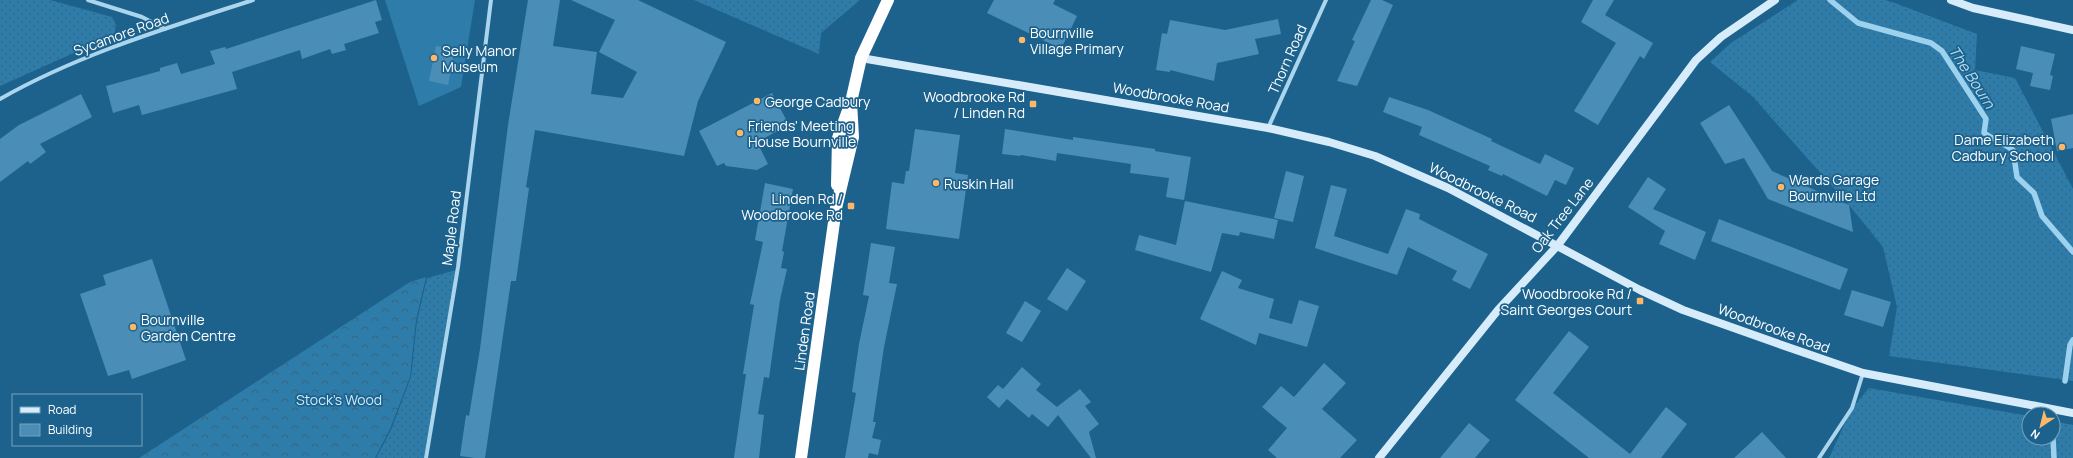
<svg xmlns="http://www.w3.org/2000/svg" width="2073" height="458" font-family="Manrope,sans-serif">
  <defs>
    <pattern id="grass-dots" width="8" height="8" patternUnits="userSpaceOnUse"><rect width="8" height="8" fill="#2d7ca9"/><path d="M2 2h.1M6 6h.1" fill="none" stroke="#3c647a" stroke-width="1.8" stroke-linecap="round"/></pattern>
    <pattern id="forest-crowns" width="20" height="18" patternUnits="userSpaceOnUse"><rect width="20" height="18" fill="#2d7ca9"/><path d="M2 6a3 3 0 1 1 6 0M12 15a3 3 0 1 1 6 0" fill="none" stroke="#3c647a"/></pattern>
  </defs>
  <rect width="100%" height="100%" fill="#1c628d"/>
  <path fill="url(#grass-dots)" d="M0,0H50L112,17L116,25L114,35L0,86Z
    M694,0H860L821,33L819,54Z
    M1798,0H1885L1895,3L1977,34L1975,70L2015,78L2073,189V381L1889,356L1897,307L1883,247L1849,205L1752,96L1710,62L1731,43Z
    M456,270L424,458H376L391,430L411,377L417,321L427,278Z
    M1869,388L2029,416V438H2053V421L2073,425V458H1829L1852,408Z"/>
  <path fill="url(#forest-crowns)" d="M426,277L416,320L410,377L390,429L375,458H139L410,282Z"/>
  <path fill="#2d7ca9" d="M385,0H475L461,87L419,106Z"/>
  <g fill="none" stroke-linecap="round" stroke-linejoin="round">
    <path stroke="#9dd2ef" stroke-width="5.5" d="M1830,0L1858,23L1931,43L1942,51L1986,119L1984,133L2013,150L2017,177L2034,193L2042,216L2073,252
      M2065,381L2070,345L2073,340
      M2053,438L2054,458"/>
  </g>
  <path fill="#4a8eb7" d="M376,0L382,20L375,22L379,33L344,44L346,50L332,54L330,49L302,59L300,50L232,72L237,89L142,115L139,105L113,113L106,86L160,71V68L177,63L181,74L215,64L210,51L225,47L226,49Z
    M528,0H560L553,46L597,52L591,94L623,98L637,72L599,52L615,20L571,0H638L726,42L698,101L684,156L535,130L526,187L529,188L516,281H511L485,458H475L460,456L466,415L469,416L480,349L508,125Z
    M994,0H1055L1053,4L1077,16L1061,49L987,13Z
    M1371,0H1382L1393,5L1357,86L1337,81L1355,41L1352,40Z
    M1593,0H1614L1605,15L1653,43L1644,59L1640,56L1598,125L1574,111L1616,43L1581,22Z
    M1278,19L1281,34L1255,39L1259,54L1217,63L1214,81L1170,70V72L1156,70L1162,33L1167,34L1170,20L1225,30Z
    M436,46L455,49L448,85L429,81Z
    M2021,46L2055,54L2050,75L2053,76L2050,90L2030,86L2033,73L2016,69Z
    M772,93L789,125L757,142L768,164L757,170L726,166L724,163L717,166L699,131Z
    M81,94L92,117L40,144L46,152L30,164L28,161L0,182V139L19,125Z
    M1389,97L1428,110L1492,139L1491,141L1540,164L1545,154L1574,168L1566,185L1555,180L1547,196L1503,174L1502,176L1488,170L1490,166L1419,135L1422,127L1383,112Z
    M1729,105L1772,171L1849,205L1853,232L1768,199L1744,158L1725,164L1700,123Z
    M2073,114V148L2057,151L2051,119Z
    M915,129L960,135L955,173L968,175L959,239L886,229L892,182L904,184L906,171H909Z
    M1005,129L1073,140V137L1155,149V151L1191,157L1184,200L1166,197L1169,178L1130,173L1131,164L1057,153L1056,161L1021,155L1020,156L1002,154Z
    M1286,171L1304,176L1293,222L1274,218Z
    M1648,177L1666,189L1653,209L1706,232L1695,260L1659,244L1665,231L1628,207Z
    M765,183L793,189L782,251L784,252L781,268L787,269L780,300L769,378L764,377L758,414L764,415L759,458H734L746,374H743L754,305L750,304L763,242L755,240Z
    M1331,185L1347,189L1334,236L1388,254L1406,209L1420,214L1419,219L1488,254L1470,289L1452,280L1457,271L1408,247L1397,275L1315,248Z
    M1185,201L1278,220L1274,239L1240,232L1239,236L1222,233L1211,272L1135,250L1139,235L1176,245Z
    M1719,219L1848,269L1840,290L1711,241Z
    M871,243L895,247L889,283L897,284L884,347L873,422H876L872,438L881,440L878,455L869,453L868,458H845L856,393L852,392L859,344L869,296L863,295Z
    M152,259L186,360L132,379L129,370L108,376L80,294L106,285L103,275Z
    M1067,268L1086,281L1067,311L1047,299Z
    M1222,271L1242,280L1238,288L1274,299L1269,318L1292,324L1299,300L1319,306L1307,347L1259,333L1256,345L1200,319Z
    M1852,290L1891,302L1883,327L1844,315Z
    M1025,301L1041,311L1022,342L1006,333Z
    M1569,331L1589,347L1553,393L1630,454L1666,407L1687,424L1661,458H1589L1515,400Z
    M1324,363L1346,383L1322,409L1357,440L1340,458H1277L1268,450L1287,428L1262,407L1281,386L1294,397Z
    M1022,367L1041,384L1036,390L1057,407L1080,389L1091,402L1085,406L1099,424L1089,432L1096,458H1091L1058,415L1048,427L1032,414L1029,418L1007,399L999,408L987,397L998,385L1003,389Z
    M1469,423L1490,440L1475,458H1440Z
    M1762,432L1786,458H1734Z"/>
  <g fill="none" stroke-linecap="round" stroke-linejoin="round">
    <path stroke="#aad5ed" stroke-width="4" d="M88,0L142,17L165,29
      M0,99C79,54 167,28 253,0
      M1268,128L1326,0
      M426,458L458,267L491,0
      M1819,458L1852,408L1863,373"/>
    <path stroke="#d6ecfa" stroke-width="8" d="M1951,0L1973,8L2073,30
      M861,58L1268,128L1329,142L1375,156L1448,188L1640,290L1683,310L1779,344L1863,373L2073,413
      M1379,458L1498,310L1558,245L1696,60L1721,37L1775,0"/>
    <path stroke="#fff" stroke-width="12" d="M837,185L838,138L851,102L861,58L888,0
      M801,458L836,208L853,137L851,102"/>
  </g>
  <g fill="#fdb768" stroke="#1c628d" stroke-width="1.5">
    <circle cx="1022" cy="40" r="4"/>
    <circle cx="434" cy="58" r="4"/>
    <circle cx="757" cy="101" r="4"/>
    <rect x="1029" y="100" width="8" height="8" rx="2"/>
    <circle cx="740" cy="133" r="4"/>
    <circle cx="2062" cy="147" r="4"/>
    <circle cx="936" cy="183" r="4"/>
    <circle cx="1781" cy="187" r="4"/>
    <rect x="847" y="202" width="8" height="8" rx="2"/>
    <rect x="1636" y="297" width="8" height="8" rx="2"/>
    <circle cx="133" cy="327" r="4"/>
  </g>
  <g text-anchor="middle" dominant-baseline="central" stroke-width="3.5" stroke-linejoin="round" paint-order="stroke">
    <g font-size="14" fill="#fff" stroke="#1c628d" text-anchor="start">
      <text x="1030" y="32">Bournville<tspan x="1030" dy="16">Village Primary</tspan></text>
      <text x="442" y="50">Selly Manor<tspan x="442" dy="16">Museum</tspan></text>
      <text x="1025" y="96" text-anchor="end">Woodbrooke Rd<tspan x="1025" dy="16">/ Linden Rd</tspan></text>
      <text x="765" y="101">George Cadbury</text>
      <text x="748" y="125">Friends' Meeting<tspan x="748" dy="16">House Bournville</tspan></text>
      <text x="2054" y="139" text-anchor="end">Dame Elizabeth<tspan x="2054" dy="16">Cadbury School</tspan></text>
      <text x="1789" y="179">Wards Garage<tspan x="1789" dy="16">Bournville Ltd</tspan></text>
      <text x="944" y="183">Ruskin Hall</text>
      <text x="843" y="198" text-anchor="end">Linden Rd /<tspan x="843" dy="16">Woodbrooke Rd</tspan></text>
      <text x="1632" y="293" text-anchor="end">Woodbrooke Rd /<tspan x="1632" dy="16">Saint Georges Court</tspan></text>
      <text x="141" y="319">Bournville<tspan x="141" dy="16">Garden Centre</tspan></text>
    </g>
    <g font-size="14" fill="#fff" stroke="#1c628d">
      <text transform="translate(121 34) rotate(-20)">Sycamore Road</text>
      <text transform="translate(1287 59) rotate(-66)">Thorn Road</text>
      <text transform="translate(1171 97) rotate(10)">Woodbrooke Road</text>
      <text transform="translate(1483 192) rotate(26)">Woodbrooke Road</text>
      <text transform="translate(1562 215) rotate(-52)">Oak Tree Lane</text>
      <text transform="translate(451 228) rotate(-83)">Maple Road</text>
      <text transform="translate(1774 328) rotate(20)">Woodbrooke Road</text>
      <text transform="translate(804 331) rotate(-82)">Linden Road</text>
    </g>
    <g font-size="14" fill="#cfeaf9" stroke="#1c628d">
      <text x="339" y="399">Stock's Wood</text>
    </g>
    <g font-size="15" font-style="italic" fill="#b6def4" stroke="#1c628d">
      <text transform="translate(1972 77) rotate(57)">The Bourn</text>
    </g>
  </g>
  <rect x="12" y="394" width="130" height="52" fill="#1c628d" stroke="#77a1bb"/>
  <rect x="20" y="407" width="20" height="6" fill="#d6ecfa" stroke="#77a1bb"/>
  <text x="48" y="414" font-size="12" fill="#ffffff">Road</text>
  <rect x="20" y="424" width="20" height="12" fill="#4a8eb7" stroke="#77a1bb"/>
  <text x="48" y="434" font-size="12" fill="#ffffff">Building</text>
  <g transform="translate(2041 426) rotate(215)"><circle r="19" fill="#1c628d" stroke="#77a1bb"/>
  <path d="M0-3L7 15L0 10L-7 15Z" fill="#fdb768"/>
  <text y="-6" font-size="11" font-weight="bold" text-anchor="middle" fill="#ffffff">N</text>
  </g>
</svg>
